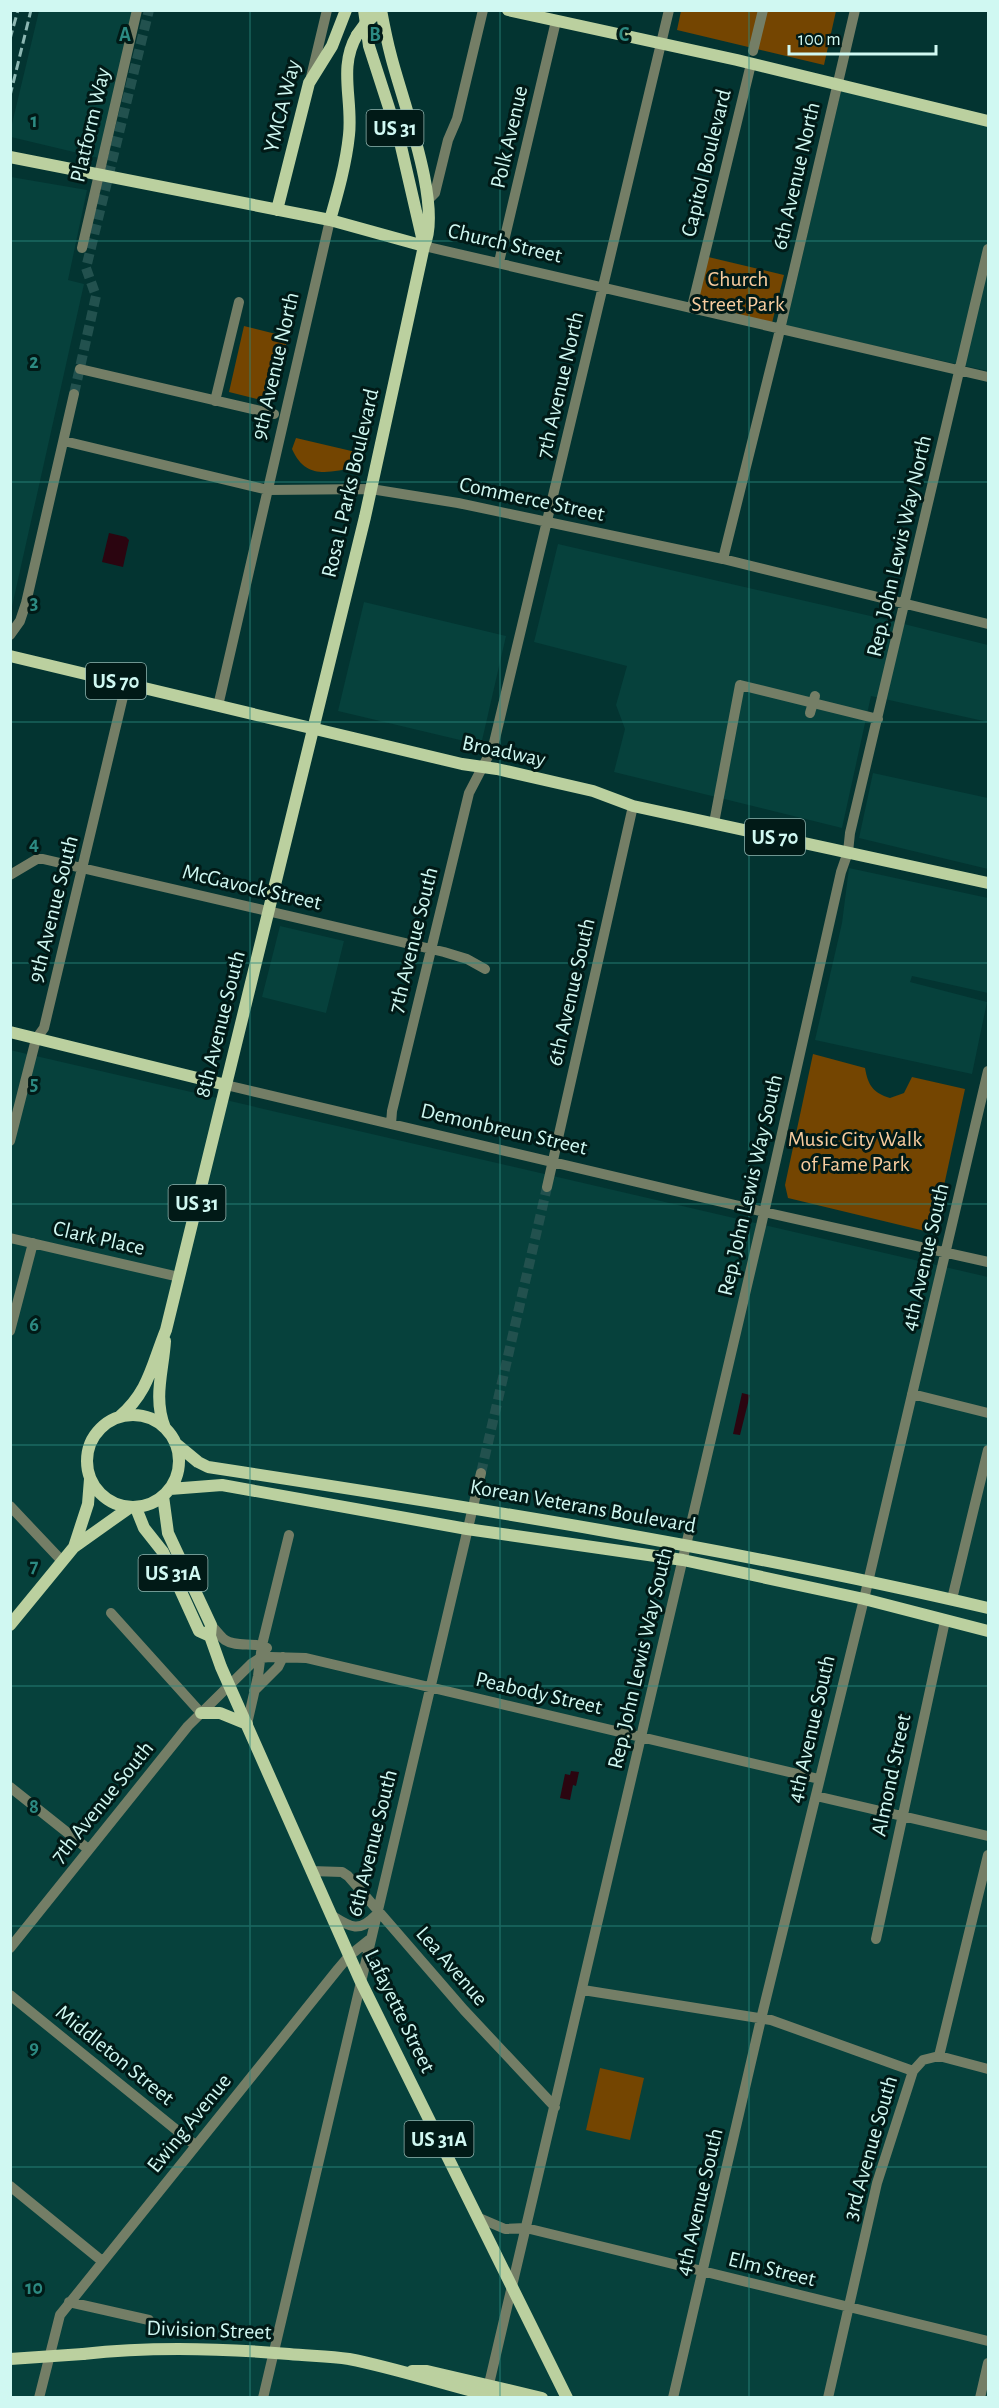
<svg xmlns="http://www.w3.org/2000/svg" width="999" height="2408" font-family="'Alegreya Sans',sans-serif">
  <rect width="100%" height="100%" fill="#033431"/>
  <path fill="#06413c" d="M39,11H141L99,158L11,137V128Z
    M841,91L988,126V371L786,326Z
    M11,177L87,190L68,280L84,284L11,611Z
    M558,544L888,620L988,645V722L871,696L842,828L614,772L625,729L616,705L627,666L534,642Z
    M364,602L506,636L481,745L338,711Z
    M873,773L988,798V869L859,838Z
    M849,868L988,898V993L912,976L910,982L987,1002L972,1074L815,1040L842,923Z
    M280,926L344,941L326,1013L262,997Z
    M10,1050L988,1277V2397H11Z"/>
  <path fill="#744501" d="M681,11H836L824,65L677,30Z
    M704,256L784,275L771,327L692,307Z
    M244,326L288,337L276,387L273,392L267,391L265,401L229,392Z
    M296,438L360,453L356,468C327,472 306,480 292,449Z
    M813,1054L865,1068C868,1085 873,1093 890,1098L904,1093L912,1077L965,1089L935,1227L929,1232L788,1198L785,1185Z
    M600,2068L644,2078L630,2140L586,2130Z"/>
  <path fill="#2b0510" d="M109,533L126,537L129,540L123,567L102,562Z
    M742,1393L750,1395L740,1435L733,1434Z
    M571,1771L579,1772L576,1786L573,1785L570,1800L560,1798L565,1774L570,1775Z"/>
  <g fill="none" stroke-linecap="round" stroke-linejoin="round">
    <path stroke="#22514e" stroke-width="10" stroke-dasharray="10 5" stroke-linecap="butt" d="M74,394L96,296L86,268L149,10
      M481,1473L547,1187"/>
    <path stroke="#747e66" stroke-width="10" d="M753,51L763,10
      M311,77L327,10
      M427,201L435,193L448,140L457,119L483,10
      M424,246L988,377
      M82,248L137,10
      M499,262L556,21
      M692,307L751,64
      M80,369L274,414
      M215,401L239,302
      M64,441L268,490L371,489L458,503L723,559L988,624
      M723,559L778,338L855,10
      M10,635L20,621L26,603L74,394
      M218,706L330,220
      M714,823L740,685L878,719
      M10,875L37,859H43L444,952L467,959L485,969
      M226,1085L764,1212L988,1262
      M391,1124L392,1111L469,793L493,747L669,10
      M10,1141L36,1039L44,1028L126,684
      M547,1187L633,806
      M10,1238L179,1277
      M10,1331L33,1243
      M912,1394L988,1413
      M10,1506L62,1561
      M952,1599L988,1450
      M111,1613L201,1713
      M211,1625C216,1630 220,1636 225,1640C237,1648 254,1641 267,1648
      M254,1691L278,1667L283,1657
      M247,1724L258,1676L262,1645L289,1535
      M10,1787L88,1849
      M816,1796L988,1836
      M311,1871L342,1872L348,1876L464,2010L555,2107
      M331,1915C349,1926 358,1934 375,1916
      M876,1939L945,1621
      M10,1948L188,1726L251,1664L260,1658L270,1657L306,1658L819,1779
      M583,1990L771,2020L913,2071
      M10,1995L195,2145
      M939,2056L988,2069
      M10,2186L102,2261
      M477,2217L505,2229L526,2228L988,2341
      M69,2302L149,2320
      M489,2384L761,1226L841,872L848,852L850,833L988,249
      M39,2398L60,2315L338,1969L349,1956L369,1940
      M263,2398L481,1473
      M673,2398L761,2019L864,1599L988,1071
      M828,2398L877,2183L913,2071L923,2060L939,2056L988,1855
      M980,2398L988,2363"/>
    <path stroke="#bbd09f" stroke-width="12" d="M364,10L369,46L400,142L424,246
      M508,10L737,60L988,121
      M10,157L330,220L424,246
      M277,210L309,83L332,46L346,10
      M330,220C338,192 346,164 349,135C353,100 338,67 357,35
      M10,656L462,764L497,769L593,791L633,806L988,883
      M10,1032L226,1085
      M87 1461a46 46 0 1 1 92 0a46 46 0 1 1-92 0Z
      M119,1417C149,1392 152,1364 166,1330L365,517L424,246C443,206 402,100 391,56C387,41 384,26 381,10
      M165,1428C153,1398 163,1372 165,1341
      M175,1443L198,1462L208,1467C470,1507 731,1548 988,1608
      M170,1489L222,1485L467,1529L683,1560L864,1599L988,1631
      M163,1496L168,1533L211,1625L210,1636L221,1667L360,1980L567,2398
      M136,1508L144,1528L163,1552L199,1631L210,1636
      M74,1547L88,1504L90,1479
      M10,1625L74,1547L129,1508
      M201,1713H220L247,1724
      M83,2354C153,2346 219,2348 289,2354C309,2356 329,2356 349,2359C400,2369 449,2386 500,2398
      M412,2371H427L542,2398"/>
    <path stroke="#8cb7b2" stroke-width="3" stroke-dasharray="9 4.5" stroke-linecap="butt" d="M10,39L18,10
      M10,96L31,10"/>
    <path stroke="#747e66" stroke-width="10" d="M810,713L815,696"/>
    <path stroke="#bbd09f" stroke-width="12" d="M357,35L365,24L380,10
      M10,2359L83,2354"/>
  </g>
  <path fill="none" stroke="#2c8a82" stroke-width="1.5" stroke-opacity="0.55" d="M250,10V2398M500,10V2398M749,10V2398M10,241H988M10,482H988M10,722H988M10,963H988M10,1204H988M10,1445H988M10,1686H988M10,1926H988M10,2167H988"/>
  <g text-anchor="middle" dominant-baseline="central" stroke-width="6" stroke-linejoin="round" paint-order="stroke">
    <g fill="#011a17" stroke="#92b5b0" stroke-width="1.5">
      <rect x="366.5" y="110" width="57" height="36" rx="4.5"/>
      <rect x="86" y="663" width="60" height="36" rx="4.5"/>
      <rect x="745" y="819" width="60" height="36" rx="4.5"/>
      <rect x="168.5" y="1185" width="57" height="36" rx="4.5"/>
      <rect x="138.5" y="1555" width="69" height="36" rx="4.5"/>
      <rect x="404.5" y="2121" width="69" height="36" rx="4.5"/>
    </g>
    <g font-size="21" font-weight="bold" fill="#d0f8f2">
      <text x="395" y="128">US 31</text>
      <text x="116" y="681">US 70</text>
      <text x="775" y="837">US 70</text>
      <text x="197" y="1203">US 31</text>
      <text x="173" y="1573">US 31A</text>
      <text x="439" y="2139">US 31A</text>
    </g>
    <g font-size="22" fill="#d0f8f2" stroke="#011a17">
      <text transform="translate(282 106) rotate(-76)">YMCA Way</text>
      <text transform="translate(90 125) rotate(-77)">Platform Way</text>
      <text transform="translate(509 137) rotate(-77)">Polk Avenue</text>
      <text transform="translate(706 163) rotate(-76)">Capitol Boulevard</text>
      <text transform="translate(796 176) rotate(-77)">6th Avenue North</text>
      <text transform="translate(505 243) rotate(13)">Church Street</text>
      <text transform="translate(275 366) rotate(-77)">9th Avenue North</text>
      <text transform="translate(560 385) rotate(-77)">7th Avenue North</text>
      <text transform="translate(350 483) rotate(-77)">Rosa L Parks Boulevard</text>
      <text transform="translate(532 499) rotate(12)">Commerce Street</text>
      <text transform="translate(899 546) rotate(-77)">Rep. John Lewis Way North</text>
      <text transform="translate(504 751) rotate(12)">Broadway</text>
      <text transform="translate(252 887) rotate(13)">McGavock Street</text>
      <text transform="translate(53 909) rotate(-76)">9th Avenue South</text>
      <text transform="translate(413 940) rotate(-76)">7th Avenue South</text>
      <text transform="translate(571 992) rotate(-77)">6th Avenue South</text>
      <text transform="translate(220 1024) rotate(-76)">8th Avenue South</text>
      <text transform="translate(504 1129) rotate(13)">Demonbreun Street</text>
      <text transform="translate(750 1185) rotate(-77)">Rep. John Lewis Way South</text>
      <text transform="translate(99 1238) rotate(13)">Clark Place</text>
      <text transform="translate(925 1257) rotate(-77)">4th Avenue South</text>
      <text transform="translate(583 1506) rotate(10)">Korean Veterans Boulevard</text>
      <text transform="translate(640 1658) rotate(-77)">Rep. John Lewis Way South</text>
      <text transform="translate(539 1693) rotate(13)">Peabody Street</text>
      <text transform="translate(811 1729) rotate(-77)">4th Avenue South</text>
      <text transform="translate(891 1775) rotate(-78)">Almond Street</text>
      <text transform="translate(102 1802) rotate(-51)">7th Avenue South</text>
      <text transform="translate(372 1843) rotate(-76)">6th Avenue South</text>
      <text transform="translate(452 1966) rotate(49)">Lea Avenue</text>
      <text transform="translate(400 2011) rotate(64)">Lafayette Street</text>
      <text transform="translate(115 2055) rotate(39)">Middleton Street</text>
      <text transform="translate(189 2123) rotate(-51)">Ewing Avenue</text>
      <text transform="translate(870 2148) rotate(-74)">3rd Avenue South</text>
      <text transform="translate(699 2202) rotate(-77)">4th Avenue South</text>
      <text transform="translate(772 2269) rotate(14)">Elm Street</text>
      <text transform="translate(209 2330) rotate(2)">Division Street</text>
    </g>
    <g font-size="22" fill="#f8cc9f" stroke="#011a17">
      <text x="738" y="279">Church<tspan x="738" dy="25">Street Park</tspan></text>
      <text x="855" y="1139">Music City Walk<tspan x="855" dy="25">of Fame Park</tspan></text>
    </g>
  </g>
  <g font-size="20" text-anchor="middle" font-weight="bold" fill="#2c8a82" stroke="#011a17" stroke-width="6" stroke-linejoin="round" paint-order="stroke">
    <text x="125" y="41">A</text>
    <text x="375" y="41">B</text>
    <text x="624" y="41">C</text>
    <text x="34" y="127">1</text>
    <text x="34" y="368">2</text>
    <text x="34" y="609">3</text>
    <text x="34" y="850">4</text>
    <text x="34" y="1090">5</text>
    <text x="34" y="1331">6</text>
    <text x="34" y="1572">7</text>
    <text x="34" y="1813">8</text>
    <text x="34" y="2054">9</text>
    <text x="34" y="2294">10</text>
  </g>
  <rect width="999" height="2408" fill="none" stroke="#d0f8f2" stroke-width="24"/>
  <path d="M789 45v9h147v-9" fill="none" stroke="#d0f8f2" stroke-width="3"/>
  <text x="798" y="45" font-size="18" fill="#d0f8f2" stroke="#011a17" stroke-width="4.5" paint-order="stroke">100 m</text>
</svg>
